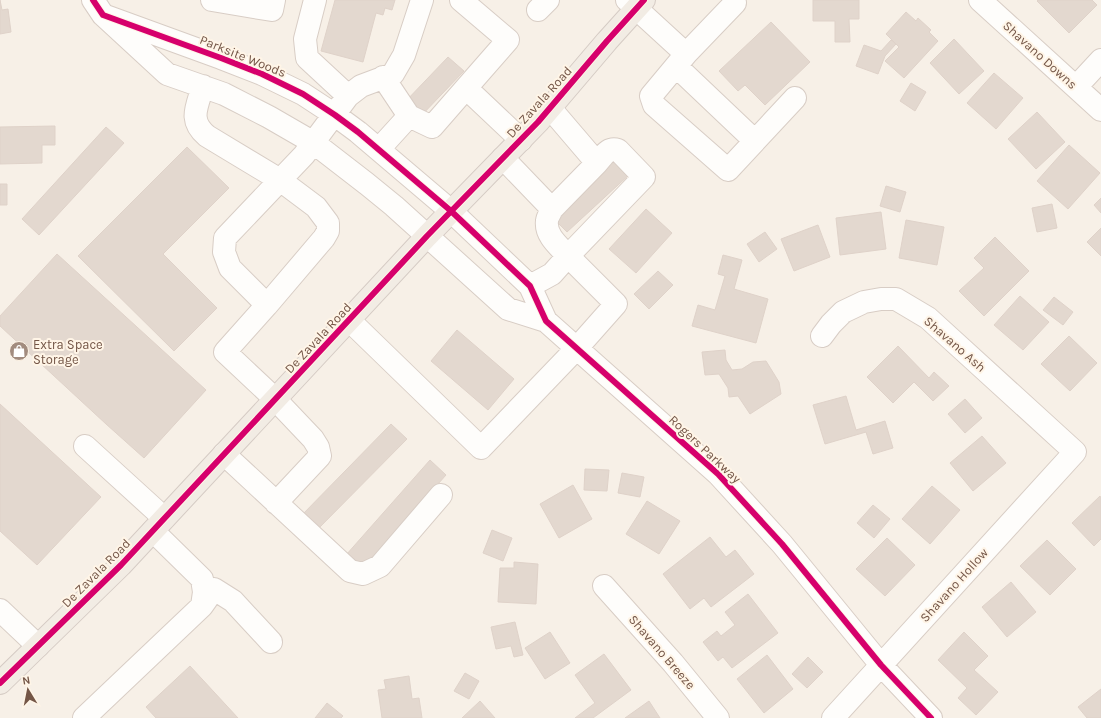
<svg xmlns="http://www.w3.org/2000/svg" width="1101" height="718" font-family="Karla,sans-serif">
  <rect width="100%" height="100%" fill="#f7f0e7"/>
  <path fill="#e3d8cf" stroke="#dfd2c9" d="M0,0L2,10L8,9L11,32L0,34Z
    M335,0H395L392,10L385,8L383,15L376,13L363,62L321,51Z
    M813,0H859V19H849L850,42H835V21H813Z
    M1038,0H1092L1097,5L1069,33L1037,1Z
    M906,12L916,21L918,18L931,30L929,32L938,41L904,78L885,61L899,47L886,34Z
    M771,22L810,62L765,105L745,85L738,91L719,71Z
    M954,39L984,71L959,94L930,63Z
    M891,40L896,44L885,56L878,74L856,66L864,45L881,51Z
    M448,57L464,71L419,118L404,103Z
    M994,73L1023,98L996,129L967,103Z
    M911,83L926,92L915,111L900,101Z
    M1037,112L1065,142L1036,169L1008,139Z
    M55,126V145H42V163L0,164V127Z
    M106,127L124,143L39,235L22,219Z
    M1069,145L1100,173L1068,209L1037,181Z
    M187,147L229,188L163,254L217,308L174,351L78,256Z
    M615,158L630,174L567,232L551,216Z
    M0,184H7V205H0Z
    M886,186L906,192L900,212L880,206Z
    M1101,198V213L1094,205Z
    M1052,204L1057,228L1037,232L1032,208Z
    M646,209L672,233L636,273L609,249Z
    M881,212L886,249L840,255L836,218Z
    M906,220L944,227L937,265L899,258Z
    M818,225L830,257L794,271L781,239Z
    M1101,228V256L1087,242Z
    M765,232L777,249L759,262L747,244Z
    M995,237L1029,271L984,316L959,291L984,268L974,258Z
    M57,254L206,390L144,458L106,424L0,326V316Z
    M723,255L742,260L734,289L768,299L756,343L692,326L698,305L715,310L725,276L718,274Z
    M658,271L673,285L649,309L634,294Z
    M1020,296L1049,322L1023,350L994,325Z
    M1054,297L1073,312L1063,325L1043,310Z
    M457,330L514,379L488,410L431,361Z
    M1069,336L1097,363L1070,391L1041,364Z
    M898,346L929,378L934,372L949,386L933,401L914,382L893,403L867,377Z
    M725,350L726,360L732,370L742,369L753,362L766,361L779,382L781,394L750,414L738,396L729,397L728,388L719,374L705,375L702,352Z
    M846,396L856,430L885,421L893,448L873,454L866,432L825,444L813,405Z
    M965,399L982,418L965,433L948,414Z
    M0,404L101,497L37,565L0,531Z
    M391,424L407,439L316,531L301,516Z
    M982,436L1006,463L973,491L950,463Z
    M430,460L446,475L362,569L346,555Z
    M585,469L609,470L607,491L584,490Z
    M622,473L644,477L640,497L618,493Z
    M573,485L592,519L559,538L540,504Z
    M932,486L960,510L930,544L902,519Z
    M1100,496L1101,498V539L1094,546L1072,523Z
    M647,501L680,521L659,554L626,534Z
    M873,505L890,519L874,538L857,523Z
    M492,530L512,538L503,561L483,553Z
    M710,537L726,557L735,550L754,574L711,607L704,598L690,609L663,574Z
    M887,538L915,565L885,596L856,569Z
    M1047,540L1076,569L1050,595L1020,566Z
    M514,562L538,564L536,604L498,602L500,568H514Z
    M1011,582L1036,612L1007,637L982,607Z
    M748,594L778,633L732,668L723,657L718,661L703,642L717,631L721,636L735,625L725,612Z
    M515,622L523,655L514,657L511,646L496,649L491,627Z
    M550,632L570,663L545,679L525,648Z
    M964,632L988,656L974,670L998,692L976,715L958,698L967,688L938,660Z
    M604,654L631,690L593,718H575L595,703L575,675Z
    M767,655L793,689L764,713L737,679Z
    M808,657L823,672L807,688L792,674Z
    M190,666L238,718H156L146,707Z
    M465,673L479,681L469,699L454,691Z
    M409,676L412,699L419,698L422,718H382L378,690L386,689L384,680Z
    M1101,689V718H1087L1078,707Z
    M480,701L495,718H462Z
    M649,701L660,718H625Z
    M327,703L343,716L341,718H315Z"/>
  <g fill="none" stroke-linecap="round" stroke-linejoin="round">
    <g stroke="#d8cdc5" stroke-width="24">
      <path id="minor" d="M93,0L103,15L167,74L224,94L269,117L314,143L367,184L394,206L508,309L546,321
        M212,0L272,10L274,0
        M315,0L305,39L307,58L348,96
        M461,0L508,40L466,88L521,140
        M627,0L686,54L735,3
        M980,0L1101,110
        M538,10L548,0
        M103,15L221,58L262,74L303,94L335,115L358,132L451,211L530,286L546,321L718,474L782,544L881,665L931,718
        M686,54L651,96L654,105L728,170L795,98
        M676,66L755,141
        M383,77L409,116
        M203,86C197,107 188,120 207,136L280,180L316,207L328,223V231L324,238L267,305
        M1076,87L1101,60
        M379,149L409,116L432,127L466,88
        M503,158L552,209L597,163L550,108
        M552,209C551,212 547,217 547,221C545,236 560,247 568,256L644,177L618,150C608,147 604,155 597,163
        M349,320L481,448L577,348L616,304L568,256L552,274L530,286
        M822,336L831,324L843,312L864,302L881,299H896L928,318L1075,452L833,718
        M85,446L164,518
        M224,454L350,571L363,574L380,566L441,495
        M276,503L320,456L318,447L313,439L275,399L225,352L267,305L230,268L224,252L225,238L304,155L348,96L361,86L393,74L404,55L422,0
        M604,586L673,663L718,718
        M202,606L214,589L233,601L271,642
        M0,610L38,646
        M84,718L202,606L204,592L202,579L153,531"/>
    </g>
    <g stroke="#d5cbc4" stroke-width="24">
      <path id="major" d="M0,683L121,565L427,236L538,122L607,41L644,0"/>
    </g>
    <use href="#minor" stroke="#fefdfb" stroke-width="22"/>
    <use href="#major" stroke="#f2ece4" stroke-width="22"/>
    <g stroke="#fff5e7" stroke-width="8">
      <path id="cycleway" d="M93,0L103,15L221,58L262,74L303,94L335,115L358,132L451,211L530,286L546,321L718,474L782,544L881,665L931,718
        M0,683L121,565L427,236L538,122L607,41L644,0"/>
    </g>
    <use href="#cycleway" stroke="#d6006c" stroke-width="6"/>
  </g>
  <defs>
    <g id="shop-disc" transform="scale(1)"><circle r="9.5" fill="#a28c7f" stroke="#fff5e7"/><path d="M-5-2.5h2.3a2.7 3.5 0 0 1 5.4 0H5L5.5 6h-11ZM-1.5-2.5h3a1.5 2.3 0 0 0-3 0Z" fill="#fff"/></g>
  </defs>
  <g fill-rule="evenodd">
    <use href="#shop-disc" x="19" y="351"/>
  </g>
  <g text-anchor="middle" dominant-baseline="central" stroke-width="4" stroke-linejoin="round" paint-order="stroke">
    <g font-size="13" fill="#745647" stroke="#fff5e7">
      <text transform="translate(1040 55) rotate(42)">Shavano Downs</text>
      <text transform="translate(243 56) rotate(22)">Parksite Woods</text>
      <text transform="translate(539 102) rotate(-48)">De Zavala Road</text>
      <text transform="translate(318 338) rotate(-47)">De Zavala Road</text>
      <text transform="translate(955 344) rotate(41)">Shavano Ash</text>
      <text transform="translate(705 449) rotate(43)">Rogers Parkway</text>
      <text transform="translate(96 573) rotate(-45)">De Zavala Road</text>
      <text transform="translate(954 585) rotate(-48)">Shavano Hollow</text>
      <text transform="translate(662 652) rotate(49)">Shavano Breeze</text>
    </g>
    <g font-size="13" fill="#745647" stroke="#fff5e7" text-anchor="start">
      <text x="33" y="344">Extra Space<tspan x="33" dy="15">Storage</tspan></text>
    </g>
  </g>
  <g transform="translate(28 690) rotate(350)" stroke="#fff5e7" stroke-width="3" paint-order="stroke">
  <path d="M0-3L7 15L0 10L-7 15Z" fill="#745647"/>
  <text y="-6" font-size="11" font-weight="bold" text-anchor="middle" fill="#745647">N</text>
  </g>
</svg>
